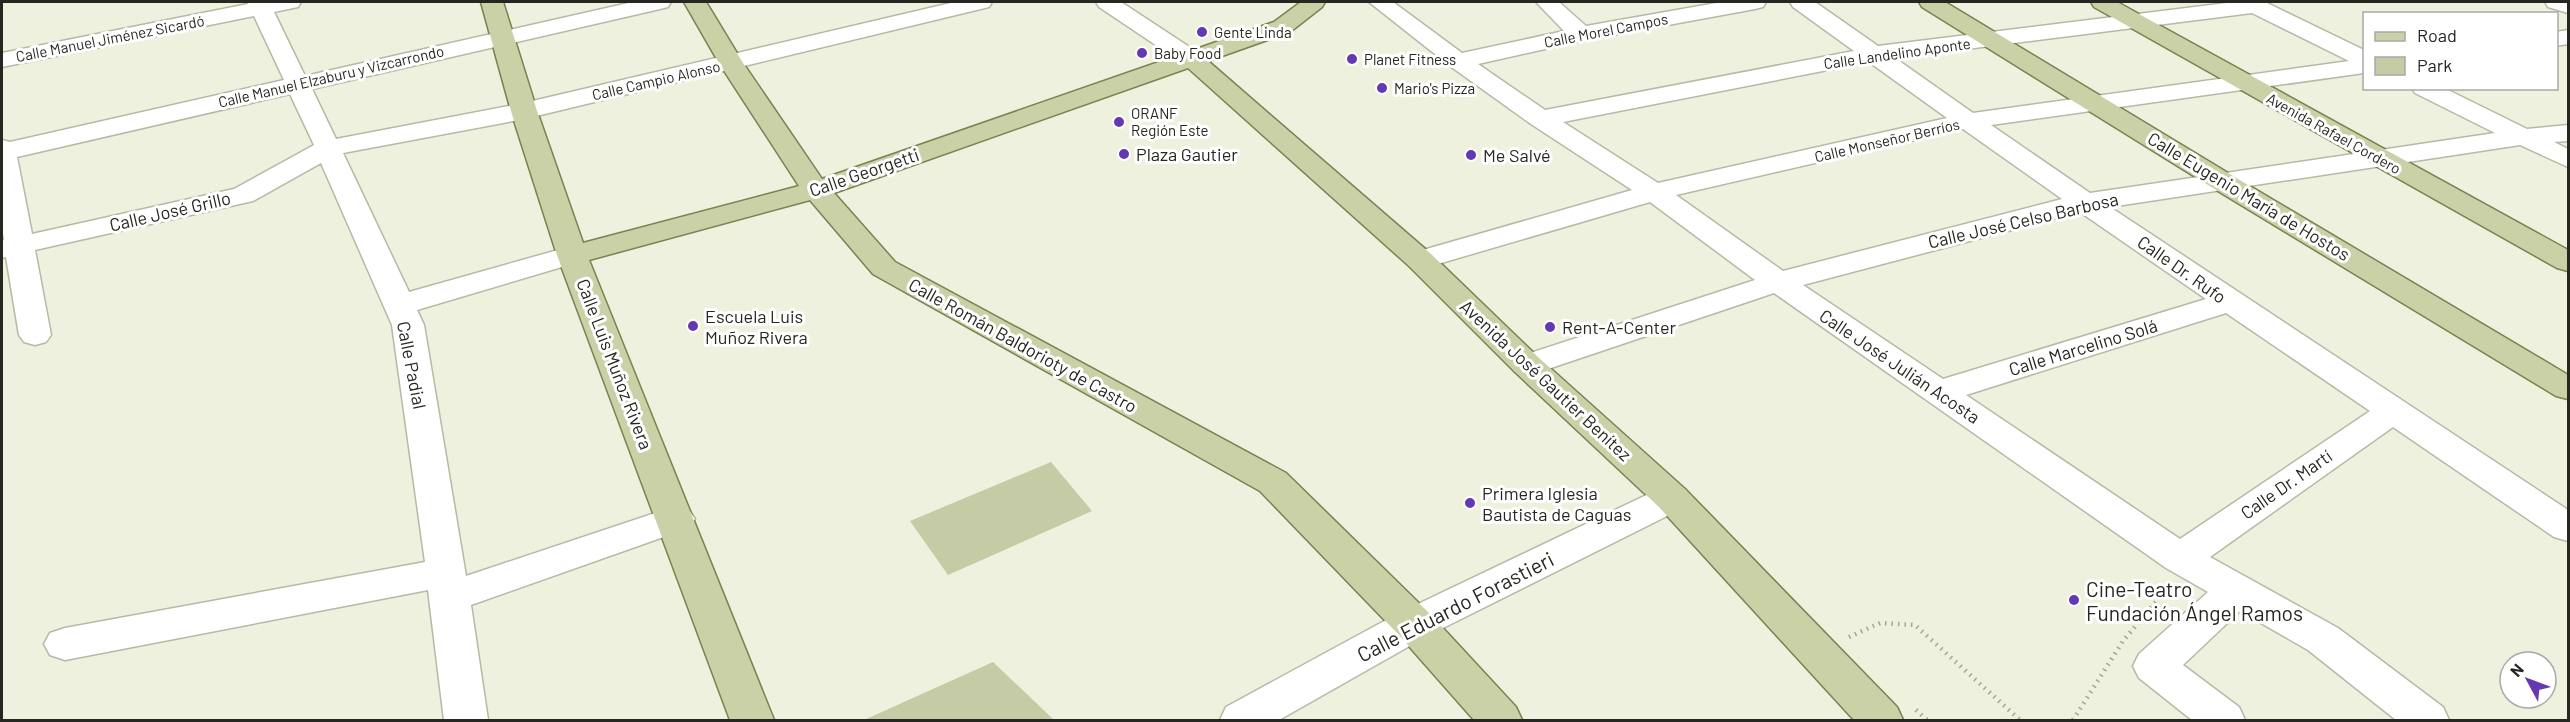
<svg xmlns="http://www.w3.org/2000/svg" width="2570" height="722" font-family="Barlow,sans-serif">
  <rect width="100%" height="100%" fill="#eef1dd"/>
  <path fill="#c5cba4" d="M1051,462L1092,511L948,575L910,521Z
    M993,662L1054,720H864Z"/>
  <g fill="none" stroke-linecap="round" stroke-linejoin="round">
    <g stroke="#b6b9a6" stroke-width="3">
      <path id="minor" d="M247,2H301L298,7L274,12L305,76L633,2H671L668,7L660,9L312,89L336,139L524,103L955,2H992L989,7L524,119L343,153L409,292L572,246L582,249L587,255L582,261L417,310L424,325L466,576L676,506L689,510L695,519L689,528L471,605L488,720H444L428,590L65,660L50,655L44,644L50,633L65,628L425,562L392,325L321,163L253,201L35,250L51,335L46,342L35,345L24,342L19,335L6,257L2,258V240H4L2,227V140L10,142L284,80L254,16L2,67V53L248,4ZM290,94L314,145L234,189L32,234L17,157Z
        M1096,2H1121L1200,54L1204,59L1200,64L1192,66L1184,64L1099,7Z
        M1369,2H1393L1462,53L1564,31L1536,2H1559L1586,26L1722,2H1766L1763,7L1755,9L1581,41L1478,64L1545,110L1854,51L1793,7L1790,2H1815L1878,46L2235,2H2265L2364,50V73L1991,125L2090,193L2495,133L2415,93L2412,88H2444L2527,129L2568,125V141L2554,142L2568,149V167L2520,145L2110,207L2568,510V541L2554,537L2393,427L2210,557L2338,628L2443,707L2449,720H2396L2308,650L2240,611L2183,665L2239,707L2245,720H2192L2139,678L2133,666L2139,654L2208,592L2166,568L1774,293L1539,372L1527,375L1515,372L1510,365L1515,358L1755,280L1650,202L1431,266L1420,269L1409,266L1405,260L1409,254L1632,190L1531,124L1450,66ZM2252,13L2349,61L1973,113L1895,58ZM1869,62L1947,118L1658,183L1563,122ZM1963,129L2062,199L1783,271L1676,195ZM2080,212L2206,299L1943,379L1803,285ZM2226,313L2370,411L2180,539L1966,395Z
        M2545,2H2568V13L2548,7Z
        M2568,30V44L2556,46V32Z
        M1672,485L1685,489L1691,498L1685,507L1429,635L1279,720H1220L1226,707L1399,613L1659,489Z"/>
    </g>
    <g stroke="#7b8151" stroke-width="3">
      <path id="major" d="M481,2H503L537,111L583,243L799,186L719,63L684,2H706L743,63L822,179L1274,22L1301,2H1325L1322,7L1290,32L1208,61L1431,254L1539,358L1685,489L1897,707L1903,720H1854L1659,507L1515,372L1409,266L1188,68L834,193L895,262L1286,473L1429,613L1516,707L1522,720H1474L1399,635L1260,491L873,274L810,200L589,260L774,720H730L557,255L511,111Z
        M1919,2H1945L2233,176L2568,375V399L2556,396L2213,188L1922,7Z
        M2091,2H2117L2568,250V271L2557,268L2094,7Z"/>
    </g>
    <path stroke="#a4a697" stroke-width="4.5" stroke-dasharray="1.5 5" stroke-linecap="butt" d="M1849,637L1880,623L1915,625L2020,720
      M1916,710L1927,720
      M2073,720L2123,641L2170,585"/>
    <use href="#minor" fill="#fff" fill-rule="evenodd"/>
    <use href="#major" fill="#cbd1a7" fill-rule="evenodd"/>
  </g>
  <g fill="#6338b0" stroke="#fff" stroke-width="2">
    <circle cx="1202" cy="32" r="6"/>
    <circle cx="1142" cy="53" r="6"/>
    <circle cx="1352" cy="59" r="6"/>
    <circle cx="1382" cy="88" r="6"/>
    <circle cx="1119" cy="122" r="6"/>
    <circle cx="1124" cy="154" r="6"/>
    <circle cx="1471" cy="155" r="6"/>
    <circle cx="693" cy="326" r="6"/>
    <circle cx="1550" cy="327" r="6"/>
    <circle cx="1470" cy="503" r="6"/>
    <circle cx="2074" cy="600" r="6"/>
  </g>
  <g text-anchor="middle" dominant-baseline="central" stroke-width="6" stroke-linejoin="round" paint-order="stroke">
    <g font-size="15" fill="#262720" stroke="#fff">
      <text transform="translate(1606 30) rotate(-11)">Calle Morel Campos</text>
      <text transform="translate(110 38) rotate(-11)">Calle Manuel Jiménez Sicardó</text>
      <text transform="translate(1897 53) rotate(-8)">Calle Landelino Aponte</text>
      <text transform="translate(331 76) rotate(-13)">Calle Manuel Elzaburu y Vizcarrondo</text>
      <text transform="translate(656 80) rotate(-13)">Calle Campio Alonso</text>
      <text transform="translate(2334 133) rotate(29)">Avenida Rafael Cordero</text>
      <text transform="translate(1887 140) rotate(-13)">Calle Monseñor Berríos</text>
    </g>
    <g font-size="15" fill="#262720" stroke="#fff" text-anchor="start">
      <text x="1214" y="32">Gente Linda</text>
      <text x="1154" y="53">Baby Food</text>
      <text x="1364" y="59">Planet Fitness</text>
      <text x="1394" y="88">Mario's Pizza</text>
      <text x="1131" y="113">ORANF<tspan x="1131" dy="17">Región Este</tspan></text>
    </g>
    <g font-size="18" fill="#262720" stroke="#fff" text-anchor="start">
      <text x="1136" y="154">Plaza Gautier</text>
      <text x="1483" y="155">Me Salvé</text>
      <text x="705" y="316">Escuela Luis<tspan x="705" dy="21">Muñoz Rivera</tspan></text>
      <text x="1562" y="327">Rent-A-Center</text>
      <text x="1482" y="493">Primera Iglesia<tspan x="1482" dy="21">Bautista de Caguas</tspan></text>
    </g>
    <g font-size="18" fill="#262720" stroke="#fff">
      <text transform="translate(864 172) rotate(-19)">Calle Georgetti</text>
      <text transform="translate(2249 196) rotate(31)">Calle Eugenio María de Hostos</text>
      <text transform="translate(170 211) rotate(-13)">Calle José Grillo</text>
      <text transform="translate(2023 220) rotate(-13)">Calle José Celso Barbosa</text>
      <text transform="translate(2182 269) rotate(35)">Calle Dr. Rufo</text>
      <text transform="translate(1023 345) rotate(29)">Calle Román Baldorioty de Castro</text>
      <text transform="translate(2083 347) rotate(-17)">Calle Marcelino Solá</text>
      <text transform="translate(615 364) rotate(69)">Calle Luis Muñoz Rivera</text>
      <text transform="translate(412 365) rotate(79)">Calle Padial</text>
      <text transform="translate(1900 366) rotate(34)">Calle José Julián Acosta</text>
      <text transform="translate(1546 380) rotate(43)">Avenida José Gautier Benítez</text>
      <text transform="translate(2286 484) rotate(-35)">Calle Dr. Martí</text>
    </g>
    <g font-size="21" fill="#262720" stroke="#fff" text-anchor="start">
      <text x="2086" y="588">Cine-Teatro<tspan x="2086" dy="24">Fundación Ángel Ramos</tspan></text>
    </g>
    <g font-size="21" fill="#262720" stroke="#fff">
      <text transform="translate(1455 606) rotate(-27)">Calle Eduardo Forastieri</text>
    </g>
  </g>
  <rect width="2570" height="722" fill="none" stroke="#262720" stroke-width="6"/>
  <rect x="2363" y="12" width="195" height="78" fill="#ffffff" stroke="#a8a9a6" stroke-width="1.5"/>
  <rect x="2375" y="32" width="30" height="9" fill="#cbd1a7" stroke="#a8a9a6" stroke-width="1.5"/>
  <text x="2417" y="42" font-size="18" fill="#262720">Road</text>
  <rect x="2375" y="57" width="30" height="18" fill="#c5cba4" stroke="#a8a9a6" stroke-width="1.5"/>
  <text x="2417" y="72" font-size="18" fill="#262720">Park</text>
  <g transform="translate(2528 680) rotate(311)"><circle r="28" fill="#ffffff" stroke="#a8a9a6" stroke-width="1.5"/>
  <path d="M0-4.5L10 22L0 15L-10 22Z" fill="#6338b0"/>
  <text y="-9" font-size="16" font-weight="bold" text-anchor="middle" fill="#262720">N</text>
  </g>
</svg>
